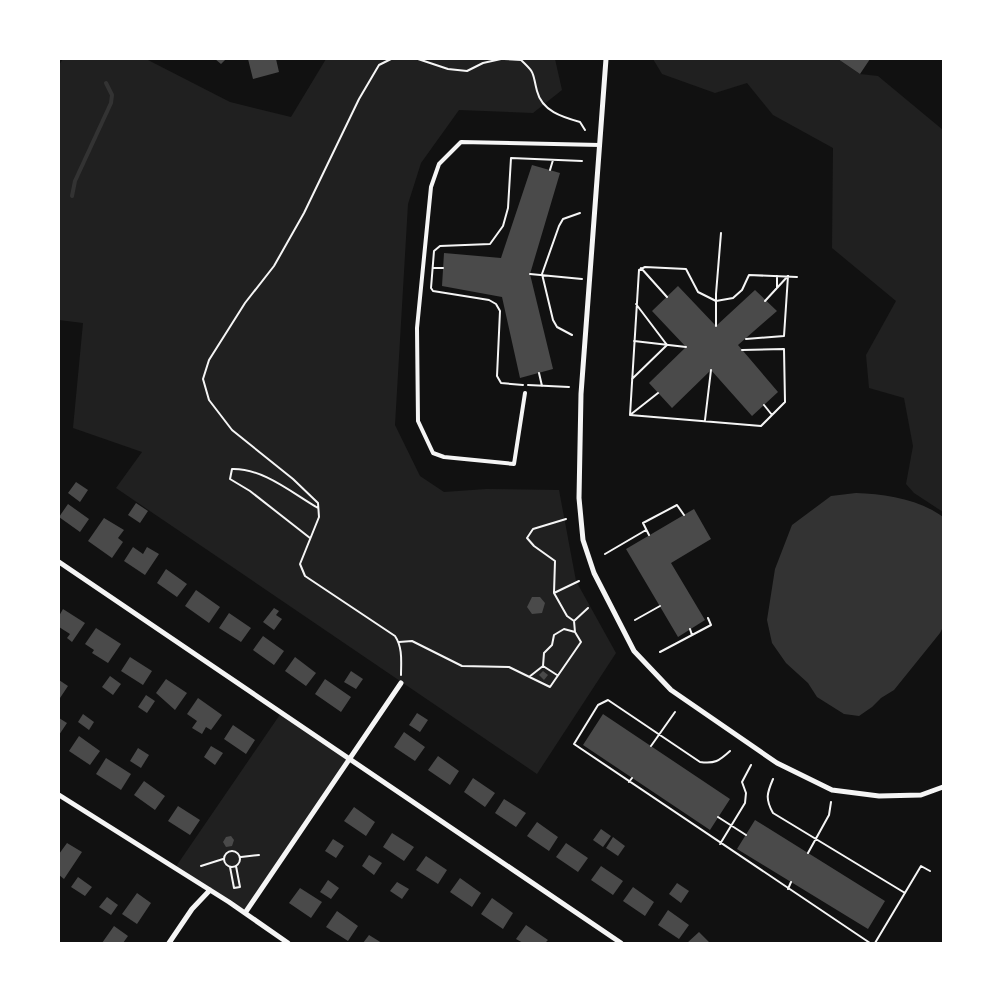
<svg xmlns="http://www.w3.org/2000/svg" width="1002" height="1002" font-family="'Golos Text',sans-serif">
  <rect width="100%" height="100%" fill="#111"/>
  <path fill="#202020" d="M63,59H146L230,102L291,117L326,59H555L562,90L533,113L459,110L421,163L408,204L395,425L420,476L444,492L486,489L559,490L576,581L616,653L537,774L116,488L142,452L73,428L83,323L59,320V65Z
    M653,59H838L860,74L878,76L943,130V512L914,493L906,484L913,446L904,398L869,388L866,355L896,301L832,248L833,148L773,115L747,83L715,93L662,74Z
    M281,713L348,759L245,913L175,868Z"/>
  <path fill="#333" d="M856,493C885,494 919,499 943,517V627L940,633L894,690L881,698L872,707L859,716L844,714L817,697L808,683L786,663L772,643L767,620L775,569L792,525L831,496Z"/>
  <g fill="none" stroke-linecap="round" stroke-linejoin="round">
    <path stroke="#333" stroke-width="4" d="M72,196L75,181L111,103L112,95L106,83"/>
  </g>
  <path fill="#4a4a4a" d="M215,59H226L221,64Z
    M248,59H276L279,72L253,79Z
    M838,59H870L860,74Z
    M532,165L560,173L530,274L553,369L520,378L502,297L442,286L444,253L501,258Z
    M678,286L716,326L755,290L777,311L738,345L778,392L752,416L711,370L672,408L649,383L686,347L652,311Z
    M76,482L88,490L80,502L68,493Z
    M136,503L148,511L140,523L128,515Z
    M68,504L89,519L80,532L59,517Z
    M694,509L711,539L671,563L705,620L678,637L626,549Z
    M104,518L124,530L118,538L123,542L112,558L88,541Z
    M133,547L143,554L147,547L159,554L145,575L124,561Z
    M166,569L187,584L177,597L157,583Z
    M196,590L220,607L209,623L185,606Z
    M532,597H540L545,603L542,613L532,614L527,607Z
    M274,608L279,611L276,615L282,619L274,630L263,622Z
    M63,609L85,623L72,642L67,638L70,634L59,627V616Z
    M229,613L251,628L241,642L219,628Z
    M96,628L121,644L108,663L92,653L94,650L85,644Z
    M263,636L284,651L274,665L253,650Z
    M130,657L152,671L143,685L121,671Z
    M295,657L316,673L306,686L285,671Z
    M351,671L363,679L356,689L344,682Z
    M543,671L548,675L544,680L539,675Z
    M110,676L121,684L113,695L102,687Z
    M166,679L187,693L175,710L156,693Z
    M325,679L351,697L341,712L315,694Z
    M59,680L68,686L60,698L59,697Z
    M146,695L155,701L147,713L138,707Z
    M198,698L222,715L211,730L206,727L202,734L192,728L197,721L187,714Z
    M417,713L428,720L420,732L409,725Z
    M83,714L94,722L89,730L78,722Z
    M603,714L730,799L710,830L583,745Z
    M59,718L67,723L59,735Z
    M233,725L255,740L246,754L224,739Z
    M404,732L425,747L415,761L394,747Z
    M79,736L100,751L90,765L69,751Z
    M211,746L223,753L215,765L204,757Z
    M138,748L149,755L141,768L130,761Z
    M438,756L459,771L450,785L428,770Z
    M106,758L131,774L121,790L96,774Z
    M473,778L495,793L485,807L464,792Z
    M144,781L165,796L155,810L134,795Z
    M504,799L526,813L516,827L495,813Z
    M178,806L200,820L190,835L168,821Z
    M354,807L375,822L366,836L344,821Z
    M755,820L885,901L868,929L737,849Z
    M537,822L558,837L549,851L527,836Z
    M601,829L611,836L603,847L593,840Z
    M392,833L414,847L404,861L383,847Z
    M231,836L234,840L232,846L226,847L223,842L226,837Z
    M613,837L625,846L618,856L606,848Z
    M333,839L344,846L336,858L325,851Z
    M67,843L82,852L64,879L59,875V854Z
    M566,843L588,858L578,872L556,857Z
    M369,855L382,863L374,875L362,866Z
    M426,856L447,870L438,884L416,870Z
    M601,866L623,881L613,895L591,880Z
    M78,877L92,887L85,896L71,887Z
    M460,878L481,893L472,907L450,892Z
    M328,880L339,888L331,899L320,892Z
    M397,882L409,889L402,899L390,891Z
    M677,883L689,891L681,903L669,894Z
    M633,887L654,902L645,916L623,901Z
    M300,888L322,902L311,918L289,903Z
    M137,893L151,903L137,924L122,914Z
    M107,897L118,905L111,915L99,907Z
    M492,898L513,913L503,929L481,914Z
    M668,910L689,925L679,939L658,925Z
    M337,911L358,926L348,941L326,927Z
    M526,925L548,940L545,943H523L516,939Z
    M114,926L128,936L123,943H102Z
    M699,932L710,943H687Z
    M369,935L382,943H363Z"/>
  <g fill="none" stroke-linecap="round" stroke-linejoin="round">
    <path stroke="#f5f5f5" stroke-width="2" d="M391,59L379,65L359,99L304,213L274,266L245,303L209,360L203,379L209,400L232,430L293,479L318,503L319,517L300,564L305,576L395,636C403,648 401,662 401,675
      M418,59L448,69L467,71L483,63L501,59
      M504,59L521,60C536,74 532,72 537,91C542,111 562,117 580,122L585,130
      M550,170L553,160
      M433,268H443
      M641,268L667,297
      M530,274L582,279
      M777,288V276
      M765,301L788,276
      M716,326V294L721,233
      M572,335L557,327L553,320L542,274L559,226L563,219L580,213
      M746,339L784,336L788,276
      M634,341L686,347
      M539,373L542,386
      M632,379L667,345L636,304
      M523,385L501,383L497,376L500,311L496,304L489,300L433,291L431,288L434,251L440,246L490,244L503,226L508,208L511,158L582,161
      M528,385L569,387
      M764,405L772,415
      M630,415L639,270L645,267L686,269L698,292L716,301L733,298L742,290L749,275L797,277
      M630,415L761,426L785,402L784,349L742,350
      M630,415L658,393
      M705,420L711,370
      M649,535L643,523L677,505L684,515
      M310,538L250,491L230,479L232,469C263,468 292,493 318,508
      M605,554L646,530
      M554,593L579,581
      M635,620L660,606
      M574,621L588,608
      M690,629L692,635
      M399,642L412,641L462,666L509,667L550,687L581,642L575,632L574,621L567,616L554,593L555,561L534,546L527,538L533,529L566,519
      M660,652L711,625L708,618
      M543,666L557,675
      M529,677L543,666L544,653L552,645L554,635L564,629L575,632
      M651,746L675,712
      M730,751C719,761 715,764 700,762L608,700L598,705L574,744L870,943
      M773,779C767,793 765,799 773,813L905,893
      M629,782L632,778
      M718,817L746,835
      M720,844L745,803L746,793L742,782L751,765
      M224 859a8 8 0 1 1 16 0a8 8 0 1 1-16 0Z
      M808,853L829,815L831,802
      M241,857L259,855
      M201,866L223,859
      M230,867L234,888L240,887L236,866
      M788,889L791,882
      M875,943L921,866L930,871"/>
    <path stroke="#f5f5f5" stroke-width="4" d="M525,393L514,464L444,457L433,453L418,421L417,328L431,187L439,164L461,142L600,145"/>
    <path stroke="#f5f5f5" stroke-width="5" d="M606,59L581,394L579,498L583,540L594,573L634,651L671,690L777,763L832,790L879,796L921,795L943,787
      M59,562L621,943
      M59,795L229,902L288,943
      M245,913L401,683
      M169,943L192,909L210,890"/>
  </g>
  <rect width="1002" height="1002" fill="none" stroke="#ffffff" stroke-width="120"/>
</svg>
